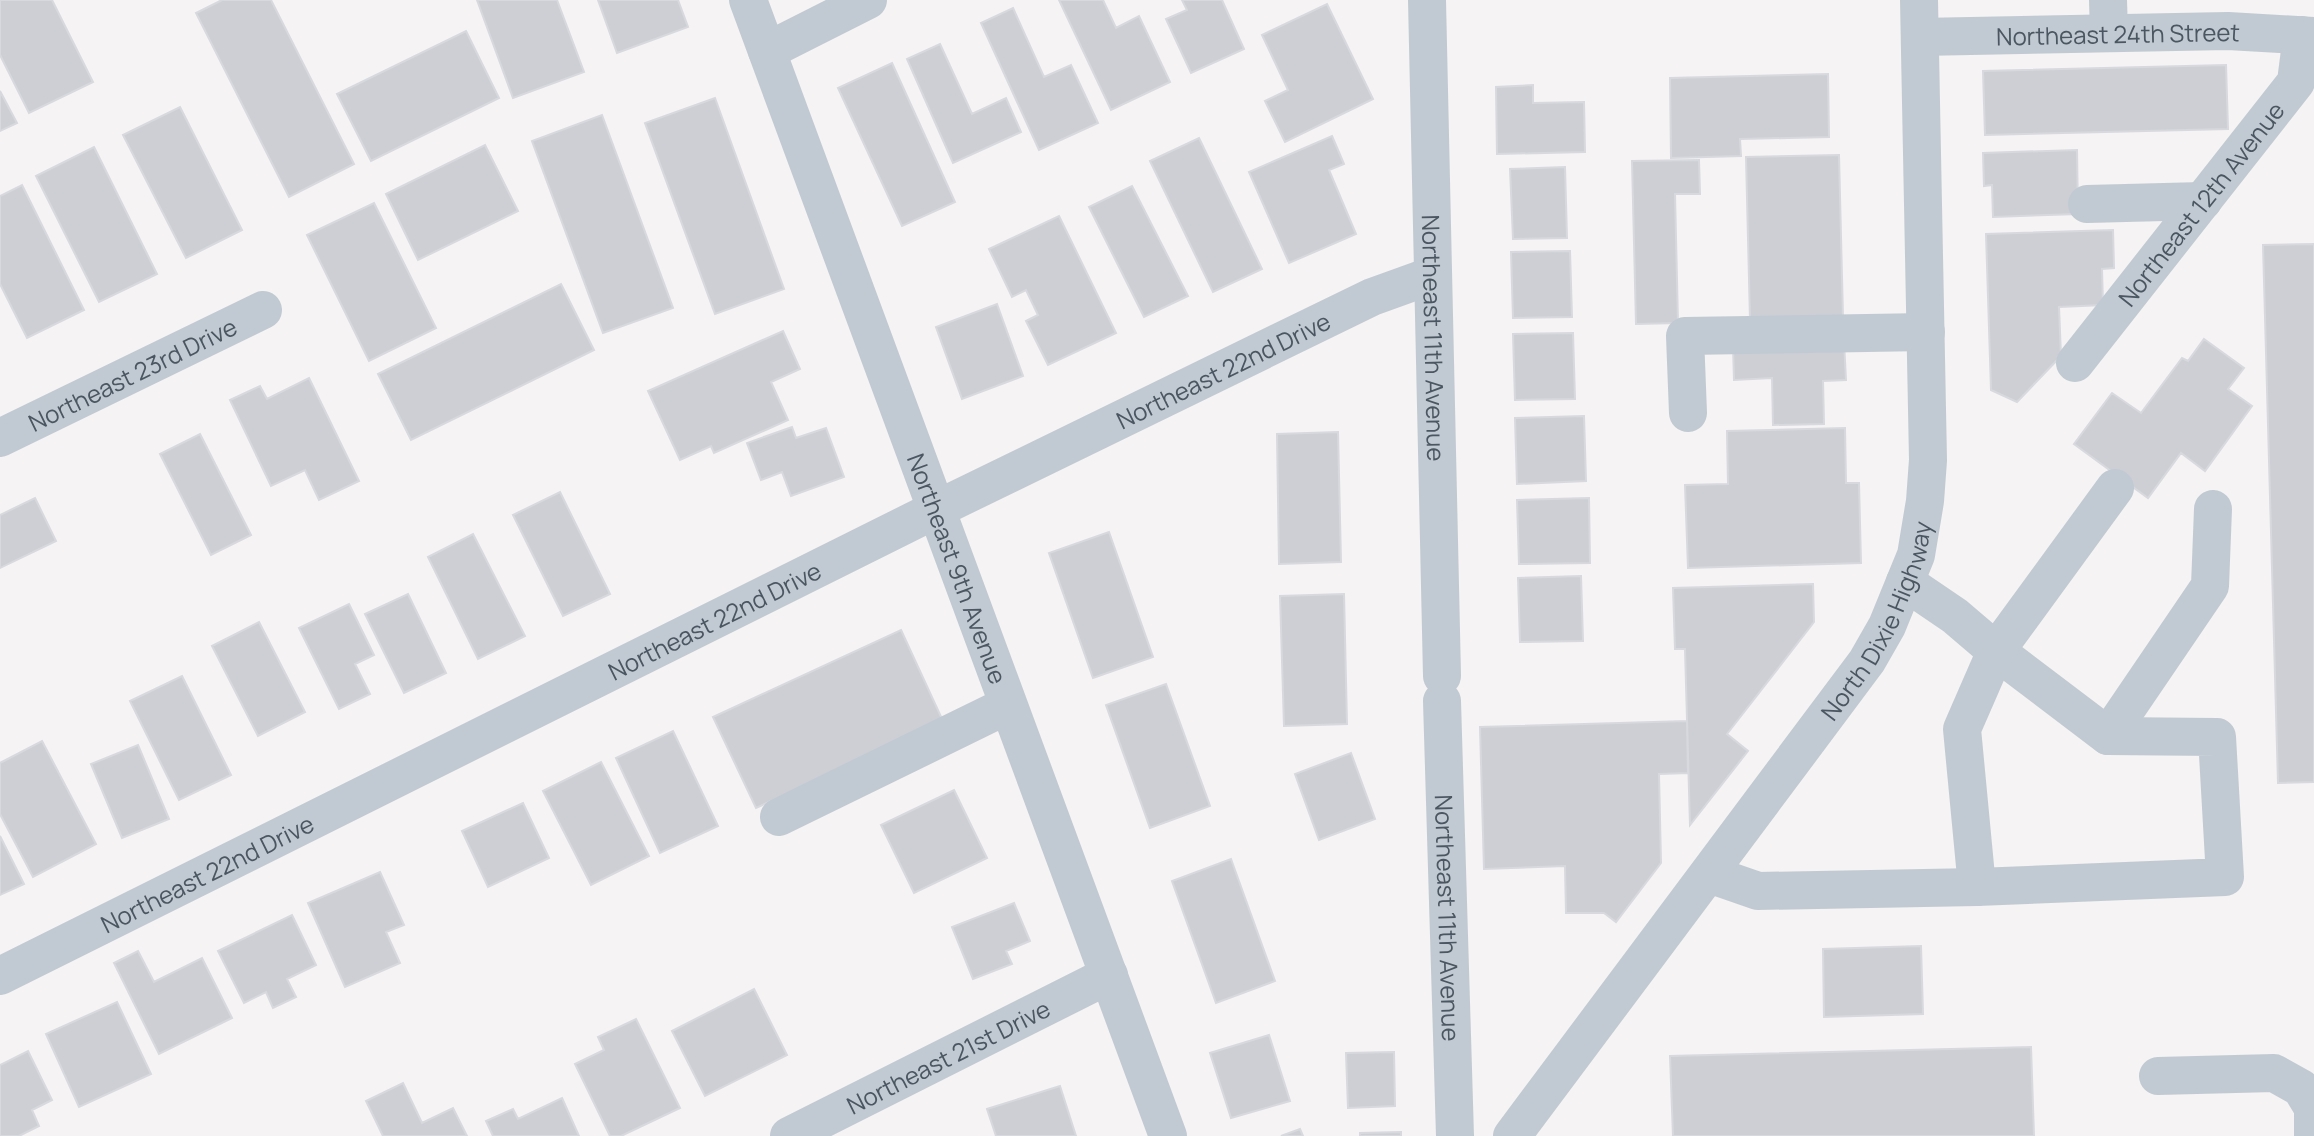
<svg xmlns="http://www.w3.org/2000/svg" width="2314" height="1136" font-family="Manrope,sans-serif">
  <rect width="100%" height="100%" fill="#f5f3f3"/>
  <path fill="#cdcfd5" stroke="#d7d9de" stroke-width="2" d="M0,0H52L93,82L29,113L0,55Z
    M222,0H271L354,164L289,197L196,13Z
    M477,0H557L584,72L513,98Z
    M598,0H678L688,27L617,53Z
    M1059,0H1103L1116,28L1139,16L1170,82L1111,110Z
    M1182,0H1222L1244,49L1191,73L1166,19L1187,10Z
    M1327,4L1373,99L1285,142L1265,101L1288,90L1262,35Z
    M1013,8L1044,77L1071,65L1098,123L1039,150L981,23Z
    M466,31L499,98L371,161L337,94Z
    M940,44L972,114L1006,98L1021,132L953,163L907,59Z
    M892,63L955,202L902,226L838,88Z
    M2226,65L2228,129L1985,135L1983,71Z
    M1828,74L1829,137L1740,139L1741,156L1671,158L1670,78Z
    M1533,85V103L1584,102L1585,152L1497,154L1496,87Z
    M0,91L17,123L0,131Z
    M715,98L784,289L715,314L645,123Z
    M180,107L242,230L186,258L123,135Z
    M602,115L673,308L603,333L532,141Z
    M1332,136L1344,164L1329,170L1356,234L1289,263L1249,172Z
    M1199,138L1262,269L1213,292L1150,161Z
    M485,145L518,211L418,260L386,194Z
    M94,147L157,274L99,302L36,176Z
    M2077,150L2078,214L1993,217L1992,185L1984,186L1983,153Z
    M1839,155L1843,318L1750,320L1746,157Z
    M1699,160L1700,194H1675L1678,323L1636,324L1632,161Z
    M1565,167L1567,238L1513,239L1510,169Z
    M22,185L84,310L27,338L0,284V196Z
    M1132,186L1188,296L1144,317L1089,207Z
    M374,203L436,328L369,361L307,235Z
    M1059,216L1116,333L1048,365L1026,321L1038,315L1026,290L1012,297L989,249Z
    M2113,230L2114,268L2102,269L2103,305L2059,307L2061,356L2017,402L1991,390L1986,234Z
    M2314,244V782L2278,783L2263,245Z
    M1570,251L1572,317L1513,318L1511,252Z
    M561,284L594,350L411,440L378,374Z
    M997,304L1023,376L962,399L936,327Z
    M783,331L800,369L771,382L788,420L714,453L711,446L680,460L648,391Z
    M1573,333L1575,399L1515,400L1513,334Z
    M2204,339L2244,368L2228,389L2252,406L2205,471L2181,453L2148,498L2074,444L2112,393L2141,413L2182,358L2188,361Z
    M1844,342L1846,380L1823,381L1824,424L1773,425L1772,378L1734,380L1733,346Z
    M309,378L359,481L319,500L305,470L271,486L230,400L260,386L267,399Z
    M1584,416L1586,481L1517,484L1515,418Z
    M792,427L796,438L826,428L844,477L791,496L782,472L761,480L747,443Z
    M1845,428L1846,483H1859L1861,563L1688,568L1685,485L1728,484L1727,431Z
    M1338,432L1341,562L1279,564L1277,434Z
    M200,434L251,535L211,555L160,454Z
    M560,492L610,594L563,616L513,515Z
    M35,498L56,541L0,568V515Z
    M1589,498L1590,563L1519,564L1517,500Z
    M1109,532L1153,657L1093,678L1049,553Z
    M473,534L525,636L478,659L428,557Z
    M1581,576L1583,641L1520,642L1518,578Z
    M1813,584L1814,622L1727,734L1748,751L1690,825L1685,649H1675L1673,588Z
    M408,594L446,673L404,693L365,614Z
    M1344,594L1347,724L1284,726L1280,596Z
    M349,604L374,655L355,664L370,694L339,709L299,628Z
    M259,622L305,712L258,736L212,646Z
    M901,630L943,721L756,808L713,717Z
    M182,676L231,775L179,800L130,701Z
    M1166,684L1210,806L1150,828L1106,705Z
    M1687,721L1688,773L1659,774L1661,863L1616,922L1604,913H1566L1565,866L1484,869L1480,727Z
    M673,731L718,826L660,853L616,758Z
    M42,741L96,844L33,877L0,814V763Z
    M138,745L169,819L122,838L91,764Z
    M1351,753L1375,819L1319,840L1295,774Z
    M601,762L649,856L591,885L543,791Z
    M954,790L987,858L914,893L881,825Z
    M523,803L549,858L488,887L462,831Z
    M0,836L24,884L0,895Z
    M1231,859L1275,981L1216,1003L1172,881Z
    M380,872L404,925L386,932L400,963L345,987L308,903Z
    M1014,903L1030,941L1006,951L1012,964L973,979L952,927Z
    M292,915L316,965L287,979L296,997L273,1008L266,992L244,1003L218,951Z
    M1921,946L1923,1014L1824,1017L1823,949Z
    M138,951L154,982L202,958L232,1018L159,1054L114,963Z
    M754,989L787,1055L705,1096L672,1031Z
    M117,1002L151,1074L79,1107L46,1034Z
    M636,1019L680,1108L621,1136H610L575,1064L604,1050L598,1037Z
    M1269,1035L1290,1101L1231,1118L1210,1053Z
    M2031,1047L2034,1136H1673L1670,1056Z
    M28,1051L52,1100L32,1110L39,1126L19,1136H0V1065Z
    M1394,1052L1395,1106L1348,1108L1346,1053Z
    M403,1083L422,1123L453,1108L467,1136H383L366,1101Z
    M1060,1086L1076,1136H996L987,1109Z
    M562,1098L579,1136H493L486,1121L513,1109L518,1119Z
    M1300,1129L1303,1136H1281Z
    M1401,1132V1136H1360V1133Z"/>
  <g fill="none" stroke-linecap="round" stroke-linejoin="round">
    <g stroke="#c1cad2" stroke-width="38">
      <path id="s1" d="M748,0L1168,1136"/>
      <path id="s2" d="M1427,0L1442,676"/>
      <path d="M2108,0L2109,33"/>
      <path id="s3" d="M1920,37L2228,31L2314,36"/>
      <path d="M767,51L868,0"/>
      <path d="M2087,204L2203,201"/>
      <path id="s4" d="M2075,363L2296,82L2302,35"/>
      <path d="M1688,413L1685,336L1926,332"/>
      <path id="s5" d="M0,438L263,310"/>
      <path d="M1905,582L1955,616L1996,651L2108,736L2210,586L2213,509"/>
      <path id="s6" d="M1442,701L1455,1136"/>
      <path d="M779,817L1008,705"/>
      <path d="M1709,874L1758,891L1977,887L2225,877L2217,737L2108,736"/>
      <path d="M1977,887L1962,729L1996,651L2115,488"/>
      <path id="s7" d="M0,976L935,510L1372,297L1433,275"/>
      <path d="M2158,1076L2274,1073L2301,1088L2313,1108V1136"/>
      <path id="s8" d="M789,1136L1109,975"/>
      <path id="s9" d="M1512,1136L1867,661L1887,626L1916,555L1925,501L1928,460L1919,0"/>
    </g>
  </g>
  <g text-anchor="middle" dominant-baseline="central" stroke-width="5" stroke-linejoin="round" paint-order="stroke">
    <g font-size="24" fill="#4a5661" stroke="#fff">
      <text stroke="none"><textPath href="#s3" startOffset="198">Northeast 24th Street</textPath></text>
      <text stroke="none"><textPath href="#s4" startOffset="203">Northeast 12th Avenue</textPath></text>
      <text stroke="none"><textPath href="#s2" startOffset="338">Northeast 11th Avenue</textPath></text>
      <text stroke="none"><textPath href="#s7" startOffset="1365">Northeast 22nd Drive</textPath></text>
      <text stroke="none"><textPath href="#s5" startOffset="147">Northeast 23rd Drive</textPath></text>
      <text stroke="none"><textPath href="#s1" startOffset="606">Northeast 9th Avenue</textPath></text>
      <text stroke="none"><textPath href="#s9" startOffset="634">North Dixie Highway</textPath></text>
      <text stroke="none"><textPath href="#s7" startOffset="798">Northeast 22nd Drive</textPath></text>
      <text stroke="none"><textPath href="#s7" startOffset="231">Northeast 22nd Drive</textPath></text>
      <text stroke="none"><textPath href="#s6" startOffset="217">Northeast 11th Avenue</textPath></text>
      <text stroke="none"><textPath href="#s8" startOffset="178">Northeast 21st Drive</textPath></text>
    </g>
  </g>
</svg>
